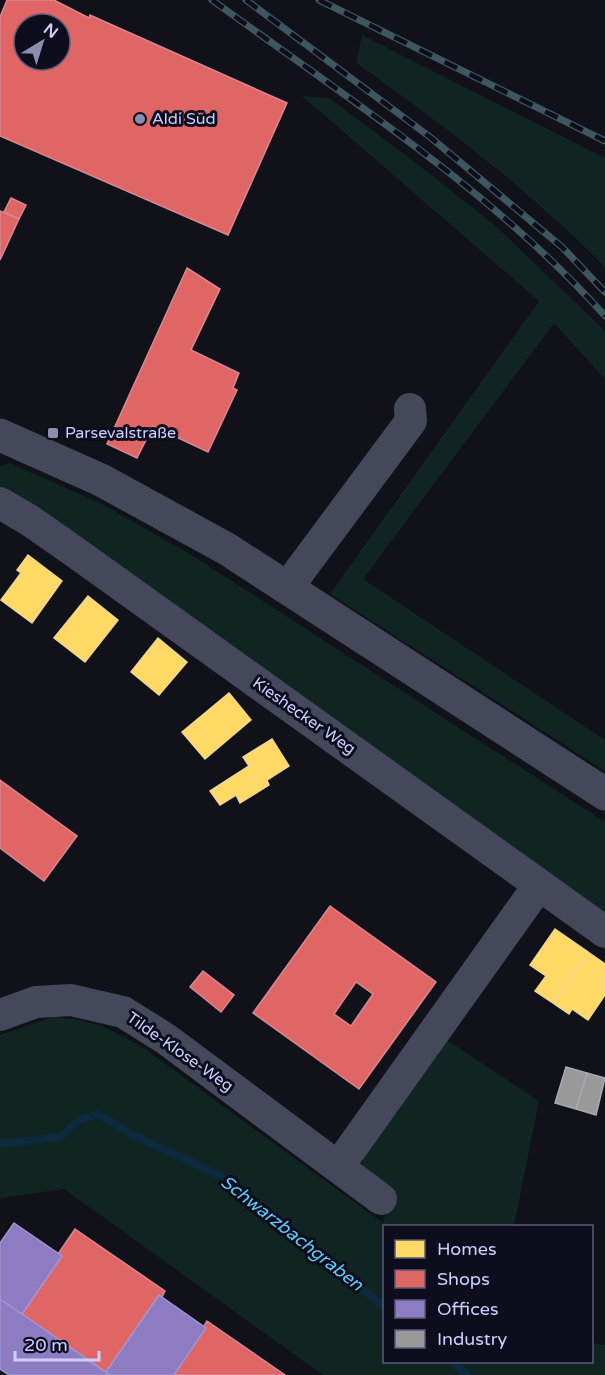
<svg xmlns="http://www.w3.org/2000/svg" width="605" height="1375" font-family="'Varela Round',sans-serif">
  <rect width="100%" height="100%" fill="#11111a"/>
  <path fill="#102522" d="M362,35L605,158V267C529,190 444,125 356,63Z
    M302,96L329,98L416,163L497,227L605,331V379L554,323L363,579L605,740V771L330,594L539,301Z
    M10,463L100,503L190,554L605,822V926L0,488V466Z
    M53,1017C93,1019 111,1029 145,1049L383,1223L390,1198L364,1175L362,1159L438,1034L539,1101L514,1226H384V1362H592V1343L605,1345V1375H323L64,1189L0,1198V1035Z"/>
  <path fill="#ffd966" stroke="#f0d693" stroke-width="1.5" d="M28,555L62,581L32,623L1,600L21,573L17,570Z
    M88,596L118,620L85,662L54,638Z
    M158,638L187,662L159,695L131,672Z
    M229,693L251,720L205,759L182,732Z
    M272,739L289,766L267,780L269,785L240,803L236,795L220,805L210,791L249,766L243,757Z
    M555,929L588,952L553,1003L535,991L546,976L530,965Z
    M588,952L605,964V995L588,1020L572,1009L569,1014L553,1003Z"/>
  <path fill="#e06666" stroke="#da8693" stroke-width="1.5" fill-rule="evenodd" d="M7,0H54L89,18L90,15L287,103L228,235L0,136V17ZM24,24H60V60H24Z
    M11,198L26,205L19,219L4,212Z
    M0,211L19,219L0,260Z
    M187,268L220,289L191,350L239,373L233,388L237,390L208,452L153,426L137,458L107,444Z
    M0,780L77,836L44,881L0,848Z
    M330,906L436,982L359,1089L253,1013ZM356,982L373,994L351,1026L334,1014Z
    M203,971L234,995L221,1012L190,987Z
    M75,1229L165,1291L162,1297L159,1295L106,1372L22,1314L62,1256L58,1254Z
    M207,1321L285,1375H174Z"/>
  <path fill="#8e7cc3" stroke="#a195d4" stroke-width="1.5" d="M14,1223L62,1256L22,1314L0,1299V1243Z
    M159,1295L206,1328L174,1375H110L106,1372Z
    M0,1299L22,1314L110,1375H9L0,1369Z"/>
  <path fill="#999" stroke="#a8a9b7" stroke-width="1.5" d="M566,1067L587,1073L576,1109L555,1103Z
    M587,1073L605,1078L596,1115L576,1109Z"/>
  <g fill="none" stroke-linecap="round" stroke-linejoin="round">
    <path stroke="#0d293d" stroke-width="8" d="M0,1144L61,1137L77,1121L98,1114L133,1135L223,1177L384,1307
      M453,1362L467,1375"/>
    <path stroke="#45485b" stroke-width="32" d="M0,503L29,520L72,550L605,932
      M287,588L411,421L410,409
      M0,1015L36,1002L71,1000L123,1012L166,1039L381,1199
      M338,1167L539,885"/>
    <path stroke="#45485b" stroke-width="33" d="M0,435L101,480L227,549L605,794"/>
    <g stroke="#3d565f" stroke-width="7">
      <path id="rail" d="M212,0C347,98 493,191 605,316
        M246,0L430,137L562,247L605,292
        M319,0L605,141"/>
    </g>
    <use href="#rail" stroke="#0d0d1e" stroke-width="4.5" stroke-dasharray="14" stroke-linecap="butt"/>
  </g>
  <g fill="#8b8cae" stroke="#0d0d1e" stroke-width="2">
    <circle cx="140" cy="119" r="6"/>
    <rect x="47" y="427" width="12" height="12" rx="3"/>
  </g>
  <g text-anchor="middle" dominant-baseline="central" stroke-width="6" stroke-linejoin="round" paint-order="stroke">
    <g font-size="16" fill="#cccffd" stroke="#0d0d1e" text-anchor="start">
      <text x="152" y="119">Aldi Süd</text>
      <text x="65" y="433">Parsevalstraße</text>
    </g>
    <g font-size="16" fill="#cccffd" stroke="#0d0d1e">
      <text transform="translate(304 716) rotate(35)">Kieshecker Weg</text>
      <text transform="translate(180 1052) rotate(35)">Tilde-Klose-Weg</text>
    </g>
    <g font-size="18" font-style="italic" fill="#5eccf9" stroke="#0d0d1e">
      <text transform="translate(292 1233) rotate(38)">Schwarzbachgraben</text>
    </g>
  </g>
  <rect x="383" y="1225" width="210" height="138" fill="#0d0d1e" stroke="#595b77" stroke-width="1.5"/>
  <rect x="395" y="1240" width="30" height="18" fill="#ffd966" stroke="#595b77" stroke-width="1.5"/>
  <text x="437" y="1255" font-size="18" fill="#cccffd">Homes</text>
  <rect x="395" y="1270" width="30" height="18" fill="#e06666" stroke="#595b77" stroke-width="1.5"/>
  <text x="437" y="1285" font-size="18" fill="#cccffd">Shops</text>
  <rect x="395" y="1300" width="30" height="18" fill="#8e7cc3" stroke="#595b77" stroke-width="1.5"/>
  <text x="437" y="1315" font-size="18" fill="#cccffd">Offices</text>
  <rect x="395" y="1330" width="30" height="18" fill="#999999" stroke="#595b77" stroke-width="1.5"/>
  <text x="437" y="1345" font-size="18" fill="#cccffd">Industry</text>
  <g transform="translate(42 42) rotate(38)"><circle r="28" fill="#0d0d1e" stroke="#595b77" stroke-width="1.5"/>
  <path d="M0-4.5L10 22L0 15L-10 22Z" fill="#8b8cae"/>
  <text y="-9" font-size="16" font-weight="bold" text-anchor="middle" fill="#cccffd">N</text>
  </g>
  <path d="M15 1351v9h84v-9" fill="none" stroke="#cccffd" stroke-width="3"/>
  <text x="24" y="1351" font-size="18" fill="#cccffd" stroke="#0d0d1e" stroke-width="4.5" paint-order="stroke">20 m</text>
</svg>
